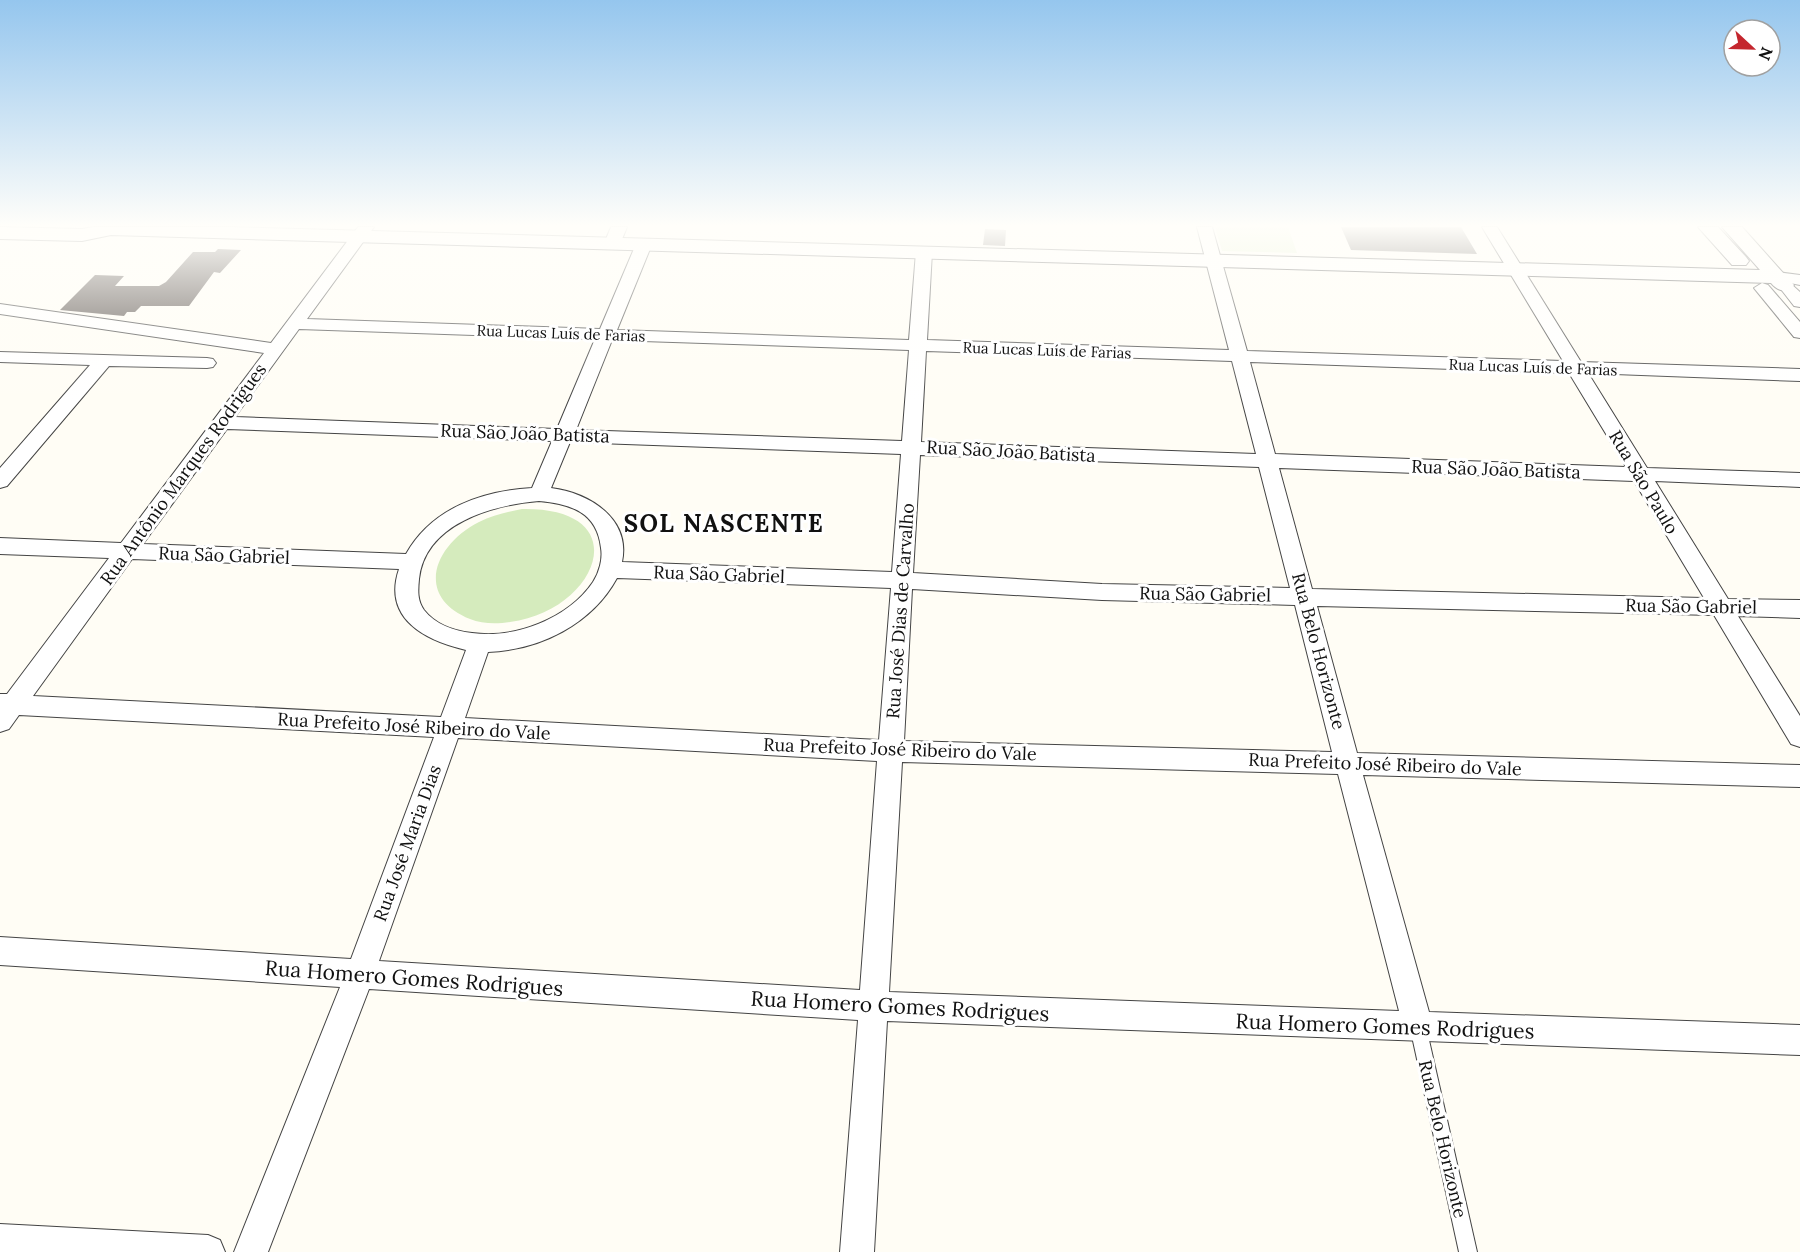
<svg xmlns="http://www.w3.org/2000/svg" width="1800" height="1252" font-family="Lora,serif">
  <rect width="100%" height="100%" fill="#fffdf5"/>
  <path fill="#d5ebbd" d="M522,509C639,507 598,611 510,622C497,624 482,624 470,619C414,596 434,545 479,522C493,515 507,512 522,509Z"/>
  <path fill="#e6f2cf" d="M1215,227H1288L1297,253L1222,251Z"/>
  <path fill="#5a524d" d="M1341,227H1461L1477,254L1351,250Z
    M985,229L1006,230L1005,246L983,245Z
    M218,249L241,250L220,273L214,272L189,306H141L135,312H127L124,316L60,310L95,275L124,276L115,286H159L166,282L193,252H215Z"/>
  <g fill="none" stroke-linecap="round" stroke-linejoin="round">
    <g stroke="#444" stroke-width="2">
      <path id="service" d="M1418,1019L1424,1021L1426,1027L1477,1252H1459L1410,1027L1412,1021Z"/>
    </g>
    <g stroke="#444" stroke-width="2">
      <path id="minor" d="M358,227H374L307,319L600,329L636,244L644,239L652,244L617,330L909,340L916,252L924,247L932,252L927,340L1229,350L1197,227H1212L1247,351L1563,361L1482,227H1497L1581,362L1800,369V381L1588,373L1647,468L1800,473V487L1655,481L1728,599L1800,600V618L1738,616L1800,716V747L1791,744L1714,615L1317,606L1357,753L1800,765V787L1363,775L1429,1012L1800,1025V1055L887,1021L874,1252H840L858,1020L369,989L268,1252H234L340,987L0,965V937L351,959L434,737L19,715L9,729L0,732V694H7L109,558L0,554V538L121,543L264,353L0,314V304L271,343ZM299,329L595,339L557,429L235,417ZM612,340L909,350L902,441L576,430ZM926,351L1232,361L1256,454L921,442ZM1250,362L1569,373L1626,467L1275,454ZM227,429L552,441L532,488C482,491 432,508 406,554L143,544ZM570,442L901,454L892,572L622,562C631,519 590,493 551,488ZM920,455L1259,467L1290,588L1102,584L913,573ZM1279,468L1634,481L1704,598L1312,589ZM539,501C571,504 597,512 601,548C603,559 599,573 593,582C568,619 514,639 472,633C454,631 435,624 424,610C417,600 418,590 419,579C425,523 493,505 539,501ZM132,559L399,569C382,619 426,641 466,650L441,717L33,696ZM617,578L891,588L879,740L465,718L488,652C540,650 592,624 617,578ZM912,589L1102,600L1295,605L1332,752L904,741ZM458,738L877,761L860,990L379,961ZM902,762L1338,774L1399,1011L889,992Z
        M611,227H627L620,244L612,249L604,244Z
        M1777,272L1800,275V285L1790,283L1800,292V307L1794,306L1780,288L1788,283L1771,280L1769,277Z
        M1762,283L1768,285L1800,322V338L1794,337L1754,288Z
        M0,352L207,358L213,359L216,363L213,367L207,368L109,366L7,486L0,488V468L90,365L0,362Z
        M0,1224L208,1235L220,1240L225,1252H0Z"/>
    </g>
    <g stroke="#444" stroke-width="2">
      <path id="tertiary" d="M0,227L82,229L94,227H230L1760,270L1722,227H1742L1794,285L1791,289C1782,292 1777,290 1771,283L111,235L82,241L0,239Z
        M1698,227H1718L1746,257L1749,261L1746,265H1732Z"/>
    </g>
    <use href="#service" fill="#fff" fill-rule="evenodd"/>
    <use href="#minor" fill="#fff" fill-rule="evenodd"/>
    <use href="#tertiary" fill="#fff" fill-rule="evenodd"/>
  </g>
  <linearGradient id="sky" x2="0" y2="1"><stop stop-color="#95c6ee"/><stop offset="0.56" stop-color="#fffefa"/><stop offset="1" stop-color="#fffefa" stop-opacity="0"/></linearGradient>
  <rect width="1800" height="402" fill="url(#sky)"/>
  <g text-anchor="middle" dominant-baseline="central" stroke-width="6" stroke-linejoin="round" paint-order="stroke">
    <g font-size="15" fill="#111" stroke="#fff">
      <text transform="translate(561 333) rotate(2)">Rua Lucas Luís de Farias</text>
      <text transform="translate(1047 350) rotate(2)">Rua Lucas Luís de Farias</text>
      <text transform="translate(1533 367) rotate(2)">Rua Lucas Luís de Farias</text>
    </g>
    <g font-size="18" fill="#111" stroke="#fff">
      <text transform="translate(525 433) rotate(2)">Rua São João Batista</text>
      <text transform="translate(1011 451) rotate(3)">Rua São João Batista</text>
      <text transform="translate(1496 469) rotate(2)">Rua São João Batista</text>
      <text transform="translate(183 474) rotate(-54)">Rua Antônio Marques Rodrigues</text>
      <text transform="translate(1644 482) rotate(59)">Rua São Paulo</text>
      <text transform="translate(224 555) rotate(2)">Rua São Gabriel</text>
      <text transform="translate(719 574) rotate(2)">Rua São Gabriel</text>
      <text transform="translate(1205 594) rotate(1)">Rua São Gabriel</text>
      <text transform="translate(1691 606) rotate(1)">Rua São Gabriel</text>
      <text transform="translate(900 611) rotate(-86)">Rua José Dias de Carvalho</text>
      <text transform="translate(1319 651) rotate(75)">Rua Belo Horizonte</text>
      <text transform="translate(414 726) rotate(3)">Rua Prefeito José Ribeiro do Vale</text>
      <text transform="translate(900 749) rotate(2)">Rua Prefeito José Ribeiro do Vale</text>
      <text transform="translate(1385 764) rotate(2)">Rua Prefeito José Ribeiro do Vale</text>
      <text transform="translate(407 843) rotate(-70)">Rua José Maria Dias</text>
      <text transform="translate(1443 1139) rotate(77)">Rua Belo Horizonte</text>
    </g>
    <g font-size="21" fill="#111" stroke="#fff">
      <text transform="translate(414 978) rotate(4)">Rua Homero Gomes Rodrigues</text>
      <text transform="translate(900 1006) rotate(3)">Rua Homero Gomes Rodrigues</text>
      <text transform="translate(1385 1026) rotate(2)">Rua Homero Gomes Rodrigues</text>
    </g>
    <g font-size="24" font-weight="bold" letter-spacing="1.5" fill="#111" stroke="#fff">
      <text x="724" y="523">SOL NASCENTE</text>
    </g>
  </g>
  <g transform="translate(1752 48) rotate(112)"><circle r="28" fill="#ffffff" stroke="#a0a0a0" stroke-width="1.5"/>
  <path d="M0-4.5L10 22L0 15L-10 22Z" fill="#c4262e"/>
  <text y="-9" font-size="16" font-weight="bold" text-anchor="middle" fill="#111111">N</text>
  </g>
</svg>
